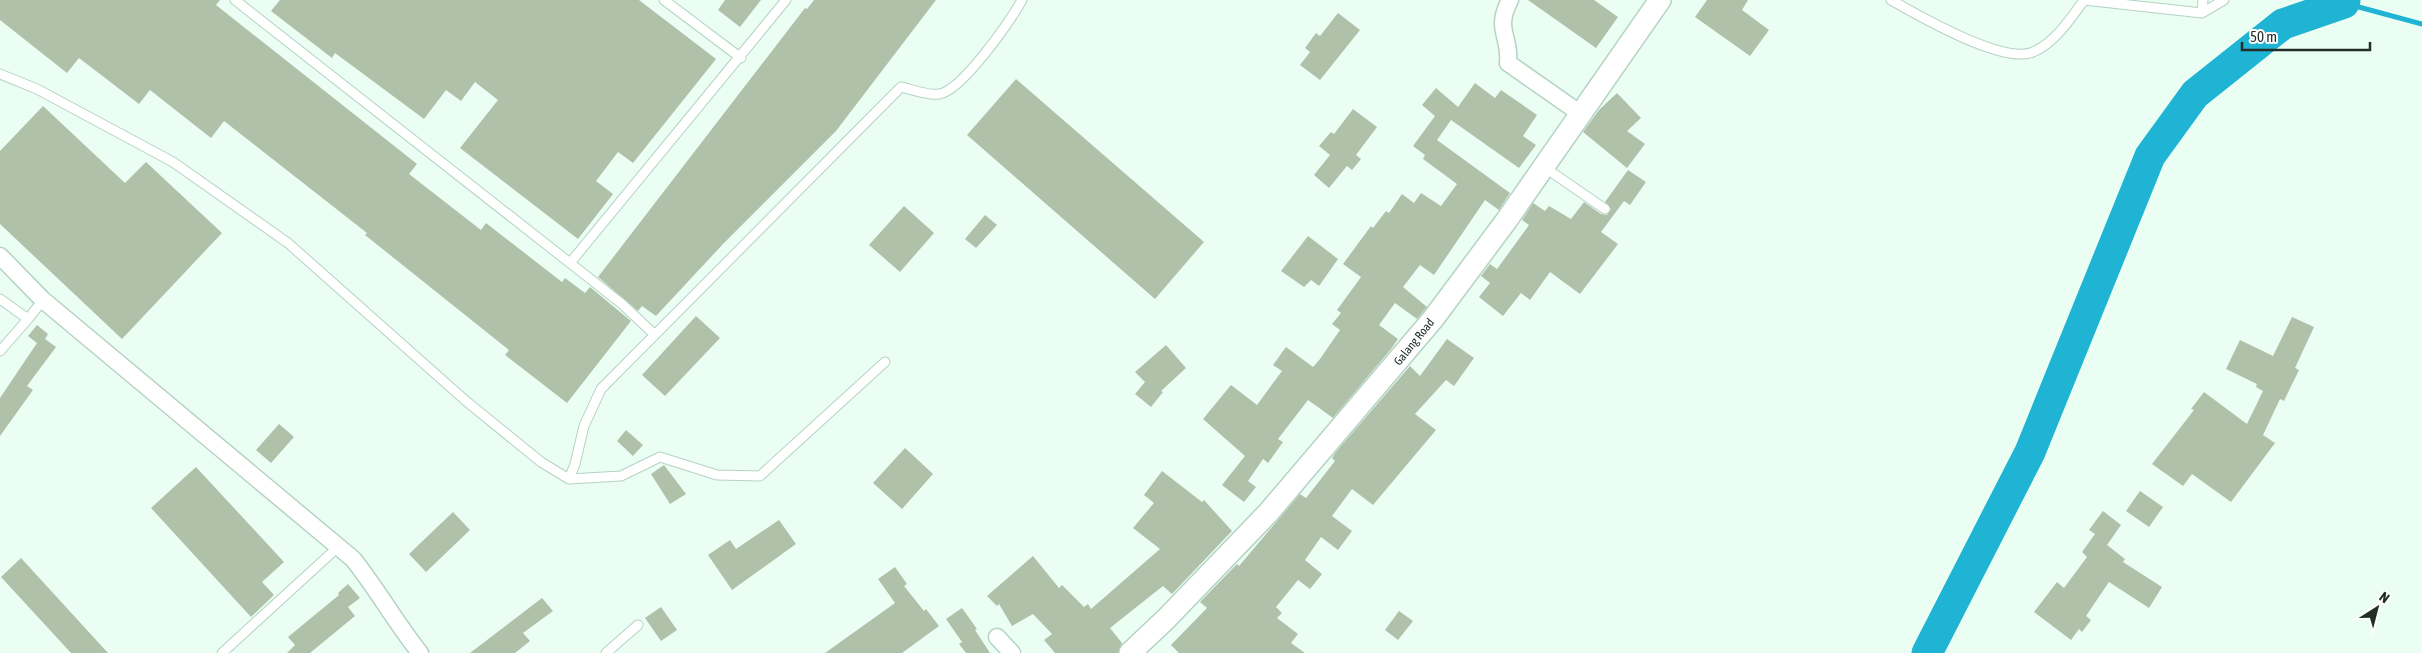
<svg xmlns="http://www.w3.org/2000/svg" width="2422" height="653" font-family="'Asap Condensed',sans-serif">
  <rect width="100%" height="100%" fill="#ebfef4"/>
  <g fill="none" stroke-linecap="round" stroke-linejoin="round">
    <path stroke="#20b4d4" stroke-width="5" d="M2344,3L2422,24"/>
    <path stroke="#20b4d4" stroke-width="31" d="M1927,653L2030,452L2150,156L2195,94L2283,24L2344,3L2345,0"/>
  </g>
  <path fill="#b0c1a9" d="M0,0H220L216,5L417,164L409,174L481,230L486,223L562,282L565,278L585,293L590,287L631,321L567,403L505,355L509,350L365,235L367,233L224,121L211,138L150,90L139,104L79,58L67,73L0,20Z
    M280,0H639L716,59L633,163L618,152L596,181L613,194L578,239L460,148L498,100L475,82L461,101L446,90L424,119L335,53L332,58L271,11Z
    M725,0H761L740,27L718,10Z
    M814,0H936L836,131L723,244L656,316L642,306L638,311L598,277L805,8L807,9Z
    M1528,0H1594L1618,17L1596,48Z
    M1707,0H1748L1742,10L1769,30L1750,56L1695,17Z
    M1338,13L1360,30L1320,80L1300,65L1310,52L1305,48L1316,33L1320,36Z
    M1016,79L1204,242L1155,299L967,135Z
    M1475,83L1495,98L1501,90L1537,115L1523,136L1536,145L1519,168L1451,120L1437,140L1510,193L1499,210L1485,200L1434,275L1420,265L1403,287L1427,307L1417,319L1395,303L1379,325L1398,339L1391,349L1333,418L1308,400L1278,439L1283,442L1268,463L1263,459L1248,481L1256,487L1244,502L1222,485L1245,456L1203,419L1231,385L1257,405L1282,371L1273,365L1286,347L1313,367L1320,359L1340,330L1332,324L1341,313L1337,310L1361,277L1343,264L1371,226L1373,228L1386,211L1389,213L1402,194L1414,203L1421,193L1441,206L1457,184L1423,159L1425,155L1413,146L1435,116L1422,105L1436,88L1458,107Z
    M1617,93L1641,118L1627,131L1645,144L1627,168L1583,132L1599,110Z
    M43,106L125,183L146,162L222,233L122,339L0,224V151Z
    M1353,109L1377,127L1356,155L1361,159L1352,170L1347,166L1329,188L1314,175L1330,155L1319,146L1331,132L1334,134Z
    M1628,170L1646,182L1630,205L1624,201L1601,232L1618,244L1580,294L1550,272L1530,300L1521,293L1503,316L1479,297L1490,283L1481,276L1490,264L1497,269L1529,225L1522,220L1533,203L1545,211L1549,206L1571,219L1584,202L1601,214L1607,215L1611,209L1605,202Z
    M904,206L934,233L900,272L869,245Z
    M985,215L997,225L976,248L965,239Z
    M1308,236L1338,259L1319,286L1311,280L1304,287L1281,271Z
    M696,316L720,338L665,396L642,375Z
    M2292,317L2314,327L2295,368L2299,370L2284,401L2280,399L2263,435L2275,443L2231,502L2192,474L2183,486L2152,464L2194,410L2191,409L2204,392L2247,424L2263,391L2256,387L2257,384L2226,369L2240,340L2273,356Z
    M37,325L48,334L45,339L56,347L27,386L33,390L0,436V398L37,343L28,336Z
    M1447,339L1474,358L1454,386L1446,380L1415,414L1436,430L1373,505L1352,489L1332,516L1352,531L1338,550L1321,537L1305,560L1322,574L1310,589L1298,580L1276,607L1282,613L1277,618L1298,634L1291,643L1305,653H1179L1171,645L1207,608L1200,602L1237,564L1239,566L1300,494L1306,498L1335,461L1332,458L1335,453L1410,366L1420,376Z
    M1166,345L1186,368L1161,391L1163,392L1151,407L1135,394L1145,382L1135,372Z
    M279,424L294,437L271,463L256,450Z
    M626,430L643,445L633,456L617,441Z
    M905,448L933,474L902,509L873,483Z
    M664,465L686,494L670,504L651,474Z
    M196,467L284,562L262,582L274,595L251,617L151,508Z
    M1162,471L1202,502L1204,500L1232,531L1172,594L1163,586L1110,628L1122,643L1118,653H1055L1044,640L1052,634L1033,614L1012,626L999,604L997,606L987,596L1033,556L1059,588L1062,585L1084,607L1088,604L1091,609L1160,549L1133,528L1154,503L1144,495Z
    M2140,491L2163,507L2149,527L2126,511Z
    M2103,511L2121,525L2107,545L2125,559L2123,562L2162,587L2149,608L2109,582L2086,616L2091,620L2082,632L2079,629L2071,640L2034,612L2057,582L2064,588L2087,557L2082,552L2095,534L2089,530Z
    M453,512L470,530L426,572L409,554Z
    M779,520L796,544L732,590L708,555L730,540L736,549Z
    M21,558L108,653H71L1,577Z
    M895,567L907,584L904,586L924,611L926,609L939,626L902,653H825L895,603L878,579Z
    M348,584L360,598L348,607L355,616L310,653H287L295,645L288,637L339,595L338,593Z
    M542,598L553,611L523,633L530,641L515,653H470Z
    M661,607L677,630L661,641L645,618Z
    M962,608L977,629L975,630L990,653H966L959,644L962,642L946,619Z
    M1399,611L1413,621L1398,640L1385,630Z"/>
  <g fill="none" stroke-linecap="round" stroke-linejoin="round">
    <g stroke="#b4d3c3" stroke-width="11">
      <path id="service" d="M235,0L570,263L786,0
        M664,0L741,58
        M1891,0C1919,16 2004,65 2033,52C2055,43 2071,18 2084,0
        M2084,0L2202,13L2224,0
        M2202,13L2203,0
        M0,74L37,89L173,162L288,243L466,401L541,462L569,479L621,476L660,457L717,475L760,476L885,362
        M1544,167L1605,209
        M570,263L622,304L655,335
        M0,299L28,319L0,351
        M28,319L43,300
        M569,479L575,464L584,426L601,389L901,87C911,89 928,96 939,94C962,91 1010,21 1022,0
        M222,653L338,547
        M606,653L638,625"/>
    </g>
    <g stroke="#b4d3c3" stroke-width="19">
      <path id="minor" d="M1510,0C1494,30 1511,36 1508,63L1581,114
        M0,256L43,300L353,559C377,589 396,623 420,653
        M997,637L1012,653"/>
    </g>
    <g stroke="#b4d3c3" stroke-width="24">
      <path id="tertiary" d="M1130,653L1166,619L1268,513L1433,319L1506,221L1660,0"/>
    </g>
    <use href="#service" stroke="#fff" stroke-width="9"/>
    <use href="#minor" stroke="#fff" stroke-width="16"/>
    <use href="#tertiary" stroke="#fff" stroke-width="21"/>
  </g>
  <g text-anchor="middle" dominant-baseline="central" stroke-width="4.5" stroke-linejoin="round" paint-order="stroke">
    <g font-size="12" fill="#222e28" stroke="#fff">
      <text transform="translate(1414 342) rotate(-51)">Galang Road</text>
    </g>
  </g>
  <g transform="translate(2377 608) rotate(36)" stroke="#ffffff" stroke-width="4" paint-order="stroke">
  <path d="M0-4L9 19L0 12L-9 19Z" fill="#222e28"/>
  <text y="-8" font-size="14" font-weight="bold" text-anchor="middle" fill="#222e28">N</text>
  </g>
  <path d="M2242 42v8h128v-8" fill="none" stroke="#222e28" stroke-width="2.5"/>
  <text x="2250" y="42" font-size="15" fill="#222e28" stroke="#ffffff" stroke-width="4" paint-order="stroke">50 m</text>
</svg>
